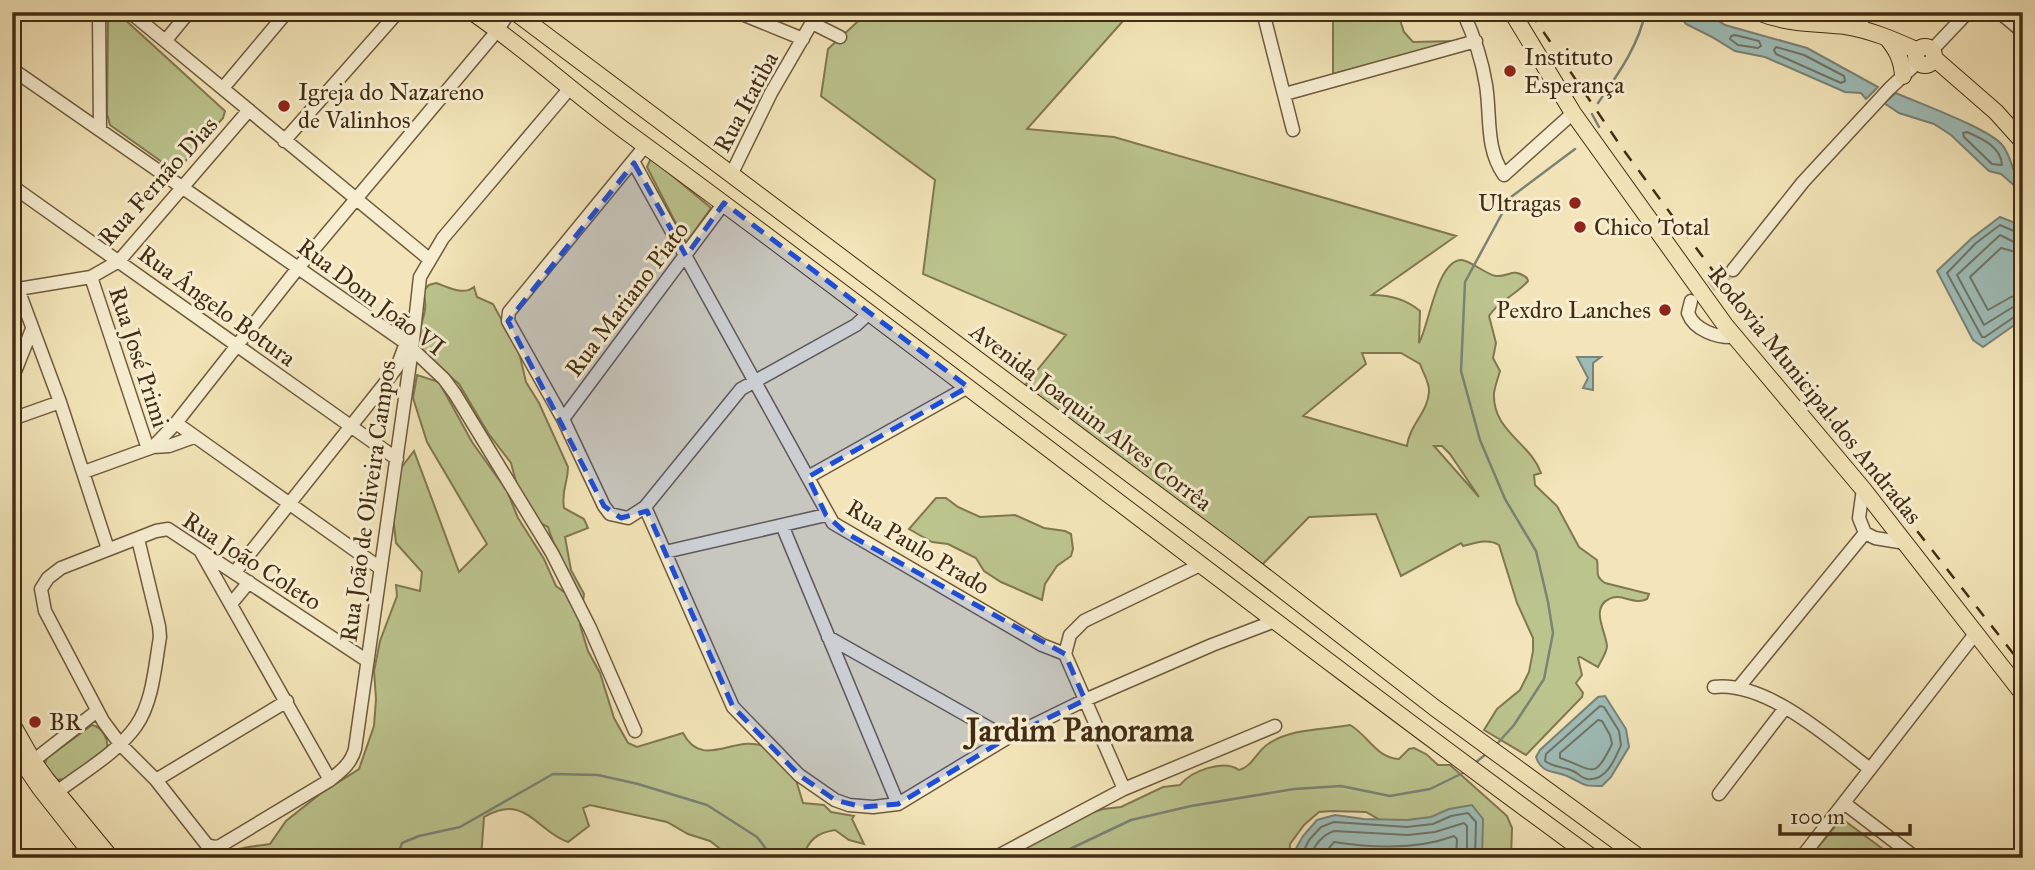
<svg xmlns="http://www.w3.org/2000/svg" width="2035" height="870" font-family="'IM FELL Great Primer',serif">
  <rect width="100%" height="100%" fill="#f3e5b9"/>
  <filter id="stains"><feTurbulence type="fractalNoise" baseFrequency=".00286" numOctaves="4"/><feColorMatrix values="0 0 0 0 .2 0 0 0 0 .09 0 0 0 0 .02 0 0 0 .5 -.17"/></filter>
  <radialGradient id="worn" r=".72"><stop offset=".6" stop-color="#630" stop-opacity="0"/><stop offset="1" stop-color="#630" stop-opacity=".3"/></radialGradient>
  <path fill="#bcc48e" stroke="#807850" stroke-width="2" fill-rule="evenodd" d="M868,12H1131L1027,129L1114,137L1456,236L1372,295C1389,295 1406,299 1420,311L1419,343C1429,326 1437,259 1462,260C1471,261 1487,275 1496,276C1510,277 1512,267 1527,278L1528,281C1515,296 1498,301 1489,316L1496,343L1493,358L1500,371C1498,378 1495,386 1494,393C1492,431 1530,442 1541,473L1534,475L1535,485L1557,506L1579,547L1597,560C1599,571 1594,576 1605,583L1649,594L1647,599C1634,606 1621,592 1609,599C1590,608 1606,632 1607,646C1607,652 1601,661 1598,667L1580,657L1578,658L1582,675L1576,683L1583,693L1582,697L1526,755L1484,730L1497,709L1520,690L1529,672L1533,651V638L1517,603L1499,545C1488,538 1475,543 1463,546L1461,543L1401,576L1376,514L1309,517L1257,570L1025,385L1066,335L923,274L935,180L821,96L828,49ZM1401,353L1420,364C1423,373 1430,383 1429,392C1428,412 1409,426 1407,446L1303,416L1366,364L1362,353ZM1434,446H1442L1450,454L1479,497Z
    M1313,12H1412L1400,20L1404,32L1413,42L1457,41L1333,74V16Z
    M114,15L121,16L225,111L223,118L181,166L169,167L110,125L107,114L108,20Z
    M651,158L711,208L686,243L647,167Z
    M436,283C448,287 463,296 474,287L477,297L493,304L519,352L526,382L539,403L568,467C568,485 561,488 564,508L584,519L588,528L565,537L571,570L584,594L580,625L588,651L600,673L614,718L628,743L637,747L683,733C698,762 720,747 744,744C752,743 759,745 767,746L796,780L803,803L824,805L831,812L854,816L852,819L864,844L849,840L835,830C816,833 809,840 802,858H732L710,841L688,834L667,822L590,805L583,808L589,826L568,842C535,830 526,793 484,817L481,858H217C235,847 250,847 270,844L286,821L320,794L359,769L374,726L376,699L374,671L380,641L397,596L396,585L420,591L422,572L396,543L393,515L401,468L414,451L459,572L487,544L427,442L413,398L417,375L439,382L472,442L507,491L518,518L544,559L556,586L564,592L568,591L572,582C565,562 554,549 548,527L530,518L521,501L511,463L488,433L459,384L419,350C415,324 431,316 423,291L429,285Z
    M936,498H946L958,507L980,517L1015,515L1044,528L1065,531L1071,534L1073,549L1071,556L1057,566L1045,584L1042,600L1001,582L984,571L976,558L948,544L932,542L909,529Z
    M92,725C102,727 109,739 107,749L65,779L56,780L44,766L47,758Z
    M1350,725C1368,735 1376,758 1399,759L1409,749L1414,748L1426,754L1438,765H1450L1507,816L1512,828L1511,858H1477L1389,825L1366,812L1332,811L1319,812L1304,825L1290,844L1289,858H1174L1161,852H1133L1126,858H1000L1085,815L1103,809L1121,807L1163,787L1180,785C1191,771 1223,759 1239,770C1252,767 1257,751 1268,744C1292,728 1323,730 1350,725Z
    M1845,821L1895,858H1809L1837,824Z"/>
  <path fill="#9ebdb8" stroke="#7a8376" stroke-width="2" d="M1677,12H1705L1725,25L1807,48L1878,87L1866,99L1861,93L1845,92L1765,57L1735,51L1712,37L1686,24Z
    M1896,93C1918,103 1991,129 2003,146C2008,152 2011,163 2014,171L2023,175V193L2001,174L1989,171L1951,135L1934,124L1899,113L1884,103Z
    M2000,217L2018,224L2023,233V319L1983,347L1973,340L1937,271L1972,238Z
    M1577,357H1601L1593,363V390L1583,388L1588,378Z
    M1605,696L1626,729L1629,747L1611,777L1602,786C1579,786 1587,785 1569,777C1555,770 1542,775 1536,757L1540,750L1598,697Z
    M1472,805L1483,819L1482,858H1294V852L1303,836L1317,820L1335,815L1364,819L1407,820L1431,817L1449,809Z"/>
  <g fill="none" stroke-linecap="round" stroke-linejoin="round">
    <path stroke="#707466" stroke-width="2" d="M1735,35L1759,41L1761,46L1758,48L1738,45L1730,39L1731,36Z
      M1776,47L1804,55L1844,76L1845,81L1841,83L1776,54L1774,50Z
      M1967,132C1983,139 2001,147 2002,165L1992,164L1964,137L1963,133Z
      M2023,235L2000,225L1976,243L1947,273L1982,337H1985L2017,315L2023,314
      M2023,244L2014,242L2000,235L1957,275L1984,325L2013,307L2023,305
      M2023,254L2001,248L1970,277L1988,310L2011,297L2023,295
      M1600,706L1604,707L1619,731L1621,745C1615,759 1606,782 1587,779C1581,778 1578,773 1573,771C1563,766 1554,768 1545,761L1546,754Z
      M1598,720L1602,721L1610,735L1612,744C1594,782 1593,769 1560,758V753Z
      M1300,858L1309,840L1321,827L1334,822L1407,827L1433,824L1451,816L1468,813L1476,822L1475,858
      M1309,858C1314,846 1322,835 1334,831L1408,835L1435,832L1464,823L1467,826V858
      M1321,858L1334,842C1373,848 1417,850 1454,836L1457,839L1456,858"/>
    <path stroke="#7a8376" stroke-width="2.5" d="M1598,103C1616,77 1640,44 1645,12
      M1592,114L1599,127
      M1496,745L1514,725L1544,679L1553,633L1548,602L1536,551L1505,499L1480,440L1461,371L1465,282L1511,197L1575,149
      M1475,763L1486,754
      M397,858L402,843L419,836L460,827L553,774L598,775L638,784L707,805L757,837L773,858
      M1051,858L1131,820L1191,806L1294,789L1341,786L1390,796L1430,789L1465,772"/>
    <path stroke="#d0c098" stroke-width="12" stroke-dasharray="12 6" stroke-linecap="butt" d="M1696,297L1733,270"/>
    <g stroke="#6f5a3c" stroke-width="15">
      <path id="minor" d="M99,12L100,130
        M130,12L429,259
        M737,12L803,39
        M1263,12L1293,130
        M1463,12C1474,36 1482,59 1486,85C1491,116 1485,148 1504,175L1573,113
        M1856,12L1865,30
        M1999,12L2023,32
        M812,23L840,37
        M166,40L189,12
        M1932,50L1968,12
        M12,69L406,343L444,379L455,394L552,553L590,628L635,731
        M223,88L287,12
        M1285,94L1476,41
        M284,141L398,12
        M646,145L509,312L508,321L563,419L604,506L610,514L628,518L645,507L741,389L856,325L870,312
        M634,163L833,523L1042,645L1065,654L1124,789
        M731,175L771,93L818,12
        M12,186L397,459
        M1733,270L1803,182L1889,89L1918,62
        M91,277L148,449
        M18,289L60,402L108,549
        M12,290L91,277L119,261L249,110
        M1691,301L1688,313C1694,330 1717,338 1734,337
        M12,379L32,329
        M12,419L60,402
        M563,419L724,203
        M176,423L380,568
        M153,447L176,423L298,268L497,31L509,12
        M84,472L153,447L169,446L194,437
        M808,477L968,387
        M1863,489L1859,518L1865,533L1875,538L1905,543
        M645,507L733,707L799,775L835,800L849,805L873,807L898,804L1007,738L1085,700L1212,645L1275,621
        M782,525L898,804
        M201,552L330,780
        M665,552L826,515
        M235,572L382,387L397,367L406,343
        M231,604L249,582
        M828,637L1007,738
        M1065,654L1070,635L1084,621L1200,565
        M366,660L168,529L156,531L61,568L48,578L41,589L45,611L103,721L120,744L156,780L207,845L215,847L220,846L330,780C341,771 351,764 355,749L412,349L420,277L443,238L570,88
        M1714,687C1767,681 1830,739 1870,769
        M1739,687L1865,533
        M33,761L97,711
        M156,780L287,701
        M57,792C83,772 117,753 136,726C153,702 155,665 160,637L159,626L138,539
        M1719,794L1785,708
        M1844,803L1916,858
        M12,856L14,858
        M994,858L1124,789L1275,726
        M1801,858L1975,634"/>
    </g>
    <g stroke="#432c13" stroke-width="18">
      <path id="major" d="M472,12C526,49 575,94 628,133C953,371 1268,621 1593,858
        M515,12L1231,550L1435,708L1640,858
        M1512,12L1573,113L1725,325L1863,489L2023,694
        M1758,12C1787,24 1815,23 1845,26C1871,30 1894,40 1918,51
        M1887,38C1897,50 1902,60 1903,76
        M1916 56a9 9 0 1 1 18 0a9 9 0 1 1-18 0Z
        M1934,58L1996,112L2023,142
        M12,724L33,761L46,779L111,858
        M12,747L40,788L95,858"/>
    </g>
    <use href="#minor" stroke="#f7eed2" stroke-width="12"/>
    <use href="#major" stroke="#f3e5b9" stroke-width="16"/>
    <path stroke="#432c13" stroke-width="2.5" stroke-dasharray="12 12" stroke-linecap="butt" d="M1530,12L1622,148L1714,272L2023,666"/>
  </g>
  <path fill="#1d4ed8" fill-opacity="0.2" stroke="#1d4ed8" stroke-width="5" stroke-dasharray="14 9" stroke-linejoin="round" d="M634,163L686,256L724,203L968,387L808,477L826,515L846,533L1065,654L1085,700L1007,738L898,804L863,807L835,800L799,775L733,707L647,511L621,518L604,506L508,321Z"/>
  <g fill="#8f2418" stroke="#f7eed2" stroke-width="2.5">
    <circle cx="1510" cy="71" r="7"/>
    <circle cx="284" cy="106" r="7"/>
    <circle cx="1575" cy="203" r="7"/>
    <circle cx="1580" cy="227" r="7"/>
    <circle cx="1665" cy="310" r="7"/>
    <circle cx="35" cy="722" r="7"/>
  </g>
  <g text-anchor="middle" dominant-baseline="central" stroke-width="6" stroke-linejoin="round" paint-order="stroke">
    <g font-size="24" fill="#432c13" stroke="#f7eed2" text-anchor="start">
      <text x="1524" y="57">Instituto<tspan x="1524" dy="28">Esperança</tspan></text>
      <text x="298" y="92">Igreja do Nazareno<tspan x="298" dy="28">de Valinhos</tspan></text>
      <text x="1561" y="203" text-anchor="end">Ultragas</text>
      <text x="1594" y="227">Chico Total</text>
      <text x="1651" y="310" text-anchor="end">Pexdro Lanches</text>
      <text x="49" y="722">BR</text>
    </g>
    <g font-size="24" fill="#432c13" stroke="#f7eed2">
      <text transform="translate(746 102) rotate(-62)">Rua Itatiba</text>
      <text transform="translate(158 181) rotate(-48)">Rua Fernão Dias</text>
      <text transform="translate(371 297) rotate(37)">Rua Dom João VI</text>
      <text transform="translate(627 299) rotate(-53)">Rua Mariano Piato</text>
      <text transform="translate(217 306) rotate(36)">Rua Ângelo Botura</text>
      <text transform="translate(139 357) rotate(72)">Rua José Primi</text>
      <text transform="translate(1815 395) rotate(51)">Rodovia Municipal dos Andradas</text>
      <text transform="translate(1091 417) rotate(37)">Avenida Joaquim Alves Corrêa</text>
      <text transform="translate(368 501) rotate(-82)">Rua João de Oliveira Campos</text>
      <text transform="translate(918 547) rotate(31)">Rua Paulo Prado</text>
      <text transform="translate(252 561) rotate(33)">Rua João Coleto</text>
    </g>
    <g font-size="32" font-weight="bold" fill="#432c13" stroke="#f7eed2">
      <text x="1080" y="730">Jardim Panorama</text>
    </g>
  </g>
  <rect width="2035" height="870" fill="none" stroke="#f3e5b9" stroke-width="42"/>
  <rect x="14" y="14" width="2007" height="842" fill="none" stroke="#432c13" stroke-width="3.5"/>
  <rect x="21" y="21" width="1993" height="828" fill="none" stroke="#432c13" stroke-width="2"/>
  <path d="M1780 824v10h130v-10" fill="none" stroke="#432c13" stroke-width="3.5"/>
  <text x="1790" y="824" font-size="21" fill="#432c13" stroke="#f7eed2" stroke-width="5" paint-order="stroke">100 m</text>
  <rect width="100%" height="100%" filter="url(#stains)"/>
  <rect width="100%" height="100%" fill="url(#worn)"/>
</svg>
